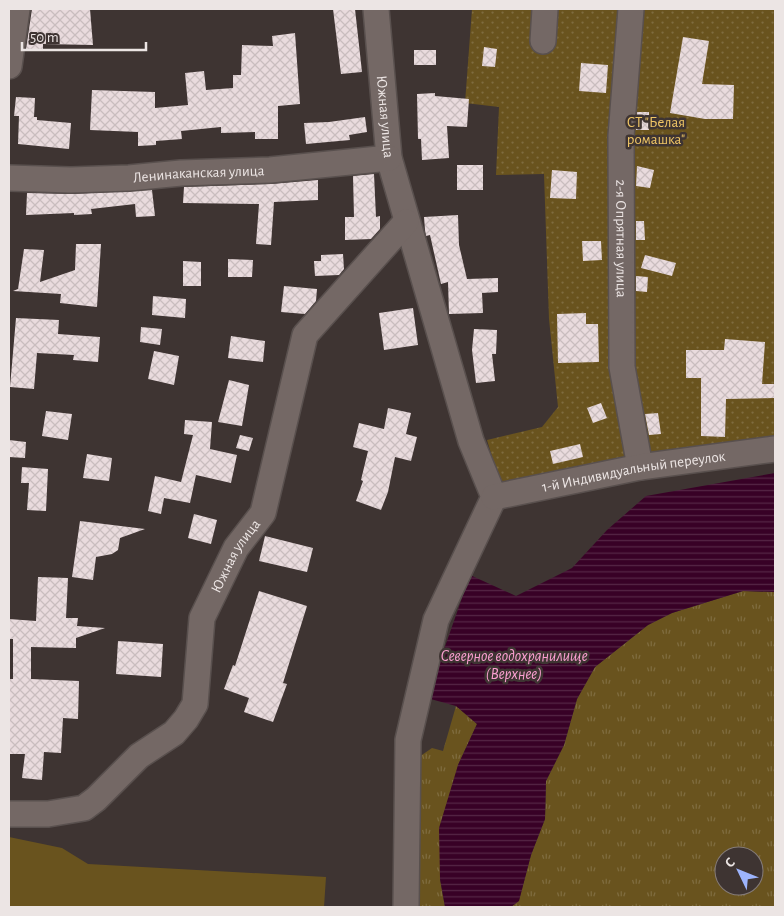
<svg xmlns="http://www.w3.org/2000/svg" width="784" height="916" font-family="'Alegreya Sans',sans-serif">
  <defs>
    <pattern id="grass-tufts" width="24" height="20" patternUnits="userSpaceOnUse" patternTransform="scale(1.25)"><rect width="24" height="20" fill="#69531e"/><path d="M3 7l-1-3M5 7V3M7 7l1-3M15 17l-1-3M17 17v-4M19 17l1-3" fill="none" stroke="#7f6c3f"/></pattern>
    <pattern id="garden-dots" width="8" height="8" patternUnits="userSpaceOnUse" patternTransform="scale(1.25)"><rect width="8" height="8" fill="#69531e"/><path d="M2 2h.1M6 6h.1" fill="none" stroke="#7f6c3f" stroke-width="1.8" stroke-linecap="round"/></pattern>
    <pattern id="water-rules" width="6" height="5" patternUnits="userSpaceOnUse" patternTransform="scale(1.25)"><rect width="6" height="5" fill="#380126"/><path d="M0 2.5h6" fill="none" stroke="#552645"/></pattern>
    <pattern id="building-cross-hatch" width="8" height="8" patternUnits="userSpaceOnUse" patternTransform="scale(1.25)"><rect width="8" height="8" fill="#e9dbdd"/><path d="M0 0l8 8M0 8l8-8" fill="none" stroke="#c9bdbe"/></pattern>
  </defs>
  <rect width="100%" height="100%" fill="#3e3432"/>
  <path fill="url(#grass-tufts)" fill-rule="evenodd" d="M743,591L775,592V907H511L519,900L531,855L545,819L546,781L564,745L577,699L595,667L648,625L672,613ZM724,856H754V886H724Z
    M456,706L477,724L458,765L440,879L445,907H409L413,761L432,748L443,751Z"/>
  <path fill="#69531e" d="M9,837L62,848L88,864L326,877L324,907H9Z"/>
  <path fill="url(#garden-dots)" d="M472,9H775V443L502,490L487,440L542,427L558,407L549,319L544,174L496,175L499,107L465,103Z"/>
  <path fill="url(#water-rules)" d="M775,473V592L743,591L672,613L648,625L595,667L577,699L564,745L546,781L545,819L531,855L519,901L511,907H445L440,879L439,828L458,765L477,724L456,706L427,698L470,575L516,596L572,568L607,530L646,496Z"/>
  <path fill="url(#building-cross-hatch)" d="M32,9H90L93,45L43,44V50L26,49Z
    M333,9H355L362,72L341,74Z
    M295,33L300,104L278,106V139H255V132L221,133V127L181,131L182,139L156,141V145L138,146V132L90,130L92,90L155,92V108L188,105L185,73L204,71L206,90L233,88V75H241L242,45L273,46L272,36Z
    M683,37L709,41L702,84L734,85L733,119H705L670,113Z
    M484,47L497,49L495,67L482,66Z
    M414,50H436V65H414Z
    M581,63L608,65L606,93L579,91Z
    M435,93V96L469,99L467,127L447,126L449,158L422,160L421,139H418L417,94Z
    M16,97L35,98L34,117H37V120L71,123L69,149L18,144L19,116H14Z
    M637,112H649V130H636Z
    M365,117L367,132L349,135L350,140L306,144L304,123L329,122Z
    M457,165H483V190H457Z
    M637,166L654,170L650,188L636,186Z
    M552,170L577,172L576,199L550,198Z
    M374,174L376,217L380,216V229L371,239L345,240V217H354L353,176Z
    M318,180V200L274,202L271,245L256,244L259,204L183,203L184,187L271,184Z
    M152,190L155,216L136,217L135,204L91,209L92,214L74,215V213L26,215L27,193L72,194Z
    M458,215L459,245L467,279L498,278V292L482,293L483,313L449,314L448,282L441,284L430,235L426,236L425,230L424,217Z
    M636,221H644L645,240H636Z
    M582,241H601L602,260L583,261Z
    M76,244H101L97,307L60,303L61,294L13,291L18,289L24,249L44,250L40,282L75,270Z
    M343,254L344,269L339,275L315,276L314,261H321V255Z
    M645,255L676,263L672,276L641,268Z
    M228,259L253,260L252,277H228Z
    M183,261L201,262V286H183Z
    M636,276L648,277L647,292L636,291Z
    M284,286L317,289L316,301L305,314L281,312Z
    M153,296L186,299L185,318L152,315Z
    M413,308L418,345L384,350L379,313Z
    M586,313V324H598L599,362L558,363L557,314Z
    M16,318L59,320L58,334L100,337L98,362L73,360L74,355L37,353L34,389L10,387Z
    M141,327L162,329L160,345L140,342Z
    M474,329L497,330L496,354H492L495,381L476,383L472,350Z
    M231,336L265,341L263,362L228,358Z
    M725,339L765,342L762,384H775V398L726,399L725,437L701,436V378H686V350H724Z
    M154,351L179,356L174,385L148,379Z
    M229,380L249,385L242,426L218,422Z
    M601,403L607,418L593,423L587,408Z
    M388,408L411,413L406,434L417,437L411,461L395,457L388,492L381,510L356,501L363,481L361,480L368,451L353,447L359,423L384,429Z
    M46,411L72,414L68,440L42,436Z
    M658,413L661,434L649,435L645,414Z
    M185,420L212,422L210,449L237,455L231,483L196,475L190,503L164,498L161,514L148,511L155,476L181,482L193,435L184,434Z
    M240,435L253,438L249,451L236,448Z
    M9,440L26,442L25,458L9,457Z
    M580,444L583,457L553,464L550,451Z
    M87,454L112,458L109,481L83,478Z
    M22,467L48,469L46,511L27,510L29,483H21Z
    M194,514L217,520L211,544L188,538Z
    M80,521L145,529L120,538L118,550L112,554L96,557L93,580L72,577Z
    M265,536L313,548L307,572L259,561Z
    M38,577L68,578L66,618H78L77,626L105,628L76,638V648L31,647V679L79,681L78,719L63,718L61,753L44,752L42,780L22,778L25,754H9V679H13V639H9V619L36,621Z
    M259,591L307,606L283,683L287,684L273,722L244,712L249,698L224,689L233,665L235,666Z
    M118,641L163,644L161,677L116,674Z"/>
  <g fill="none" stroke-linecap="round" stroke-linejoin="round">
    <g stroke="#59504e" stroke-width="28">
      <g id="minor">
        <path id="s1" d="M376,9L389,158L471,441L494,497L436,620L408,740L406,907"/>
        <path id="s2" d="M631,9L621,136L622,367L640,467"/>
        <path d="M543,41L545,9"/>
        <path d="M9,66L17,9"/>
        <path id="s3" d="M9,178L71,180L129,178L181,173L270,170L389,158"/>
        <path id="s4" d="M494,497L640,467L775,449"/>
        <path id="s5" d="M9,814H48L84,808L96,799L139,756L174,733L186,719L195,704L202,618L236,548L263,513L305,335L406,222"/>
      </g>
    </g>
    <use href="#minor" stroke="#746865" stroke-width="25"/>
  </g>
  <g text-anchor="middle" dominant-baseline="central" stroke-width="5" stroke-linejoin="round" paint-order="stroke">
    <g font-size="15" fill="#ece5e4" stroke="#3e3432">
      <text stroke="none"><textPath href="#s1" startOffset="108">Южная улица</textPath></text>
      <text stroke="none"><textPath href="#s3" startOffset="190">Ленинаканская улица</textPath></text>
      <text stroke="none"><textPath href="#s2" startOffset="230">2-я Опрятная улица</textPath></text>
      <text stroke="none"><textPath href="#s4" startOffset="142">1-й Индивидуальный переулок</textPath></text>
      <text stroke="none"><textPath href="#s5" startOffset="386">Южная улица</textPath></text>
    </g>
    <g font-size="15" fill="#f0c665" stroke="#3e3432">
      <text x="656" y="122">СТ "Белая<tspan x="656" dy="17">ромашка"</tspan></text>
    </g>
    <g font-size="16" font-style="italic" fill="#fb9fd1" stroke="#3e3432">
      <text x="514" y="656">Северное водохранилище<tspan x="514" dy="18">(Верхнее)</tspan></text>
    </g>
  </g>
  <rect width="784" height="916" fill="none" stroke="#ece5e4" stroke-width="20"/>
  <g transform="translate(739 871) rotate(313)"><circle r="24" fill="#3e3432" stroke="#847b79"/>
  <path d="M0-4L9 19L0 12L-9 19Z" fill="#9db4fd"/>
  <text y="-8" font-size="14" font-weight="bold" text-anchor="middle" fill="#ece5e4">С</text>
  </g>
  <path d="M22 42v8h124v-8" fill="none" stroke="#ece5e4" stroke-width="2.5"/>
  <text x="30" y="42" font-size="15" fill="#ece5e4" stroke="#3e3432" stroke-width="4" paint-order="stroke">50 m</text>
</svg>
